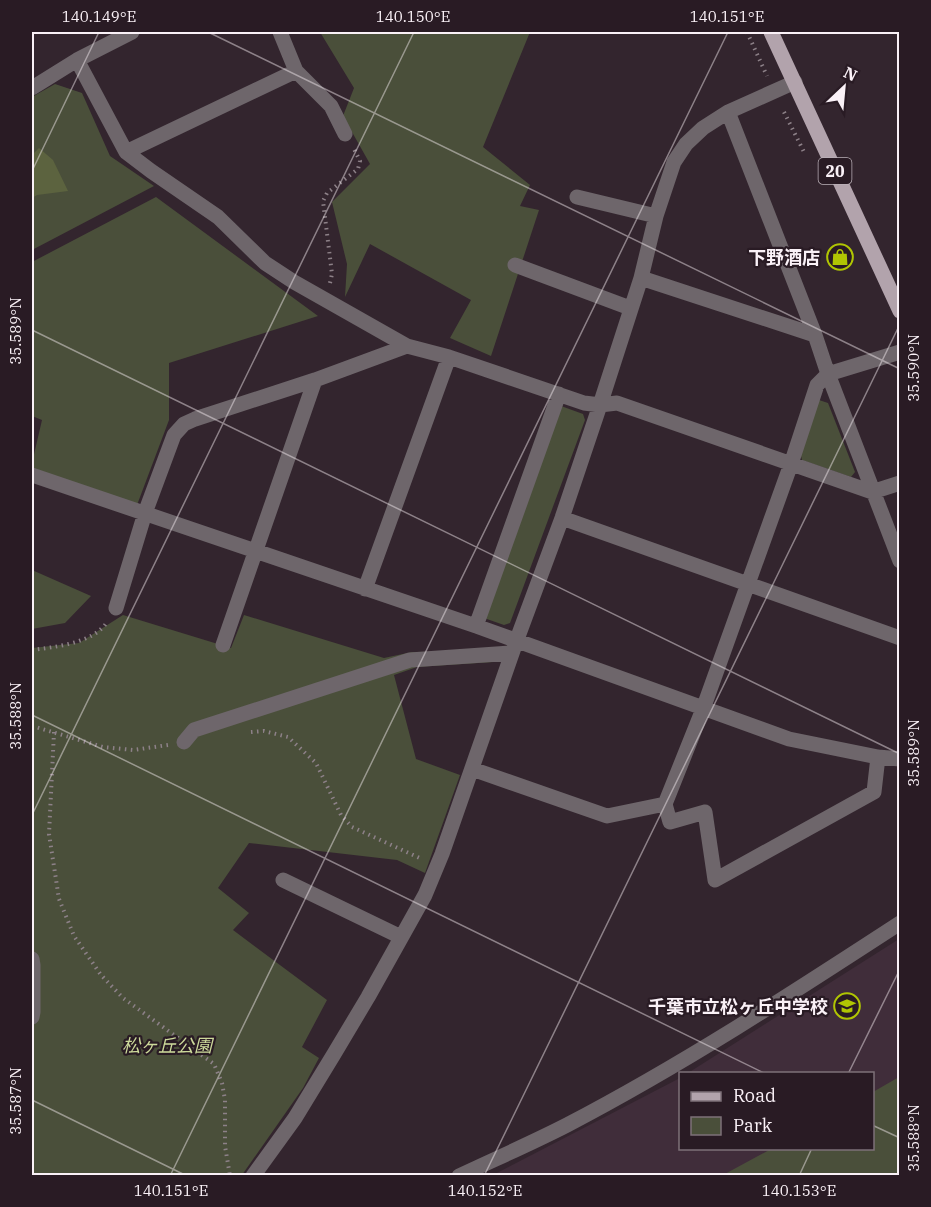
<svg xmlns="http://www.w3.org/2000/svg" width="931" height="1207" font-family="'IBM Plex Serif','Noto Sans JP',serif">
  <rect width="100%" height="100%" fill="#33252e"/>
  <path fill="#402d3a" d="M899,939V1175L491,1176L680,1078V1148H872V1074L688,1073Z"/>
  <path fill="#4a4f3a" d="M320,32H530L483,147L530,185L520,206L539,210L491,356L450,338L471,300L370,244L345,297L347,264L332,202L370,164L343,116L354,88Z
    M55,84L82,93L110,156L154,186L32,250V97Z
    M156,197L318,316L169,363V420L137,505L32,469V463L42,420L32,416V262Z
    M819,400L828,403L855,472L851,477L802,460L800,452Z
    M561,406L583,414L585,420L510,623L504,625L484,618Z
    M32,570L91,596L65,623L32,629Z
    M123,615L231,648L244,615L384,658L412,652L492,651L494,662L417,667L394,675L416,759L460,775L425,873L397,860L249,843L218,888L249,913L233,930L327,1000L302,1047L319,1058L303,1088L242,1175H32V648L79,643Z
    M899,1077V1175H723L771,1149L872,1148L873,1092Z"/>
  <path fill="#5c633f" d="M39,148L53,160L68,191L37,195L32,198V155Z"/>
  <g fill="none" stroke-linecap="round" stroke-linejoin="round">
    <path stroke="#8d8188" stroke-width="4" stroke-dasharray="1.5 4.5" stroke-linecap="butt" d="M747,32L767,76
      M784,112L805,154
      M330,283L332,274L323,201L327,193L358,169L360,161L353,147
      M32,650C55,647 94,643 107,622
      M32,726L103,747L133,750L168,745
      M54,732L49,834L59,899L74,936L101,975L123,998L214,1064L222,1083L225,1100V1146L230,1176
      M251,732L264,731L288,737L316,763L341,815L352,827L422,859"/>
    <path stroke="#6e666b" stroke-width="15" d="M280,32L296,71L331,106L345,134
      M77,60L126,152L151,171L218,217L265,263L294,282L407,346
      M32,88L77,60L132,32
      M728,112L815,335L828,374L900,561
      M126,152L296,71
      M577,197L656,216
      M515,265L630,308
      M641,278L815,335
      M32,475L476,626L789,739L878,757L900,759
      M562,518L900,638
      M365,589L449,357
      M116,608L145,513L174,435L184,424L195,419L315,380L407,346L449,357L584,403L600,405L617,403L872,492L900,483
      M476,626L559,394
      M223,645L315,380
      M184,742L194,730L410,660L512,653
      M878,757L874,792L715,880L705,812L670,822L665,804L703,709L791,464L817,385L828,374L900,352
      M472,769L607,816L665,804
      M283,880L401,937
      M32,959L33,965V1012L32,1017
      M253,1176L295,1118L334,1054L368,997L425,895L442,854L516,642L562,518L600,405L641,278L656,216L674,162L686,144L703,128L728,112L795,82
      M459,1176C495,1159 532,1143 567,1125C682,1065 791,994 900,923"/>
    <path stroke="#b2a3ac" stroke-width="15" d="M771,32L900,311"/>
  </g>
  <path fill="none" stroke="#faf1f7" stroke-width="1.5" stroke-opacity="0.45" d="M208,32L900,369M32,171L99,32M32,330L900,754M32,715L766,1074M32,815L414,32M848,1074L900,969M32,1100L187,1176M872,1125L900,1138M170,1176L728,32M484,1176L900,324M799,1176L812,1148"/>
  <defs>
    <g id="shop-ring" transform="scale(1.35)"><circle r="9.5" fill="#291b24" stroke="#b0c503" stroke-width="1.5"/><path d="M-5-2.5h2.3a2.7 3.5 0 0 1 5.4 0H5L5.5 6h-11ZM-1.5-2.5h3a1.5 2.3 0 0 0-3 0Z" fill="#b0c503"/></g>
    <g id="school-ring" transform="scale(1.35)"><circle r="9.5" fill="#291b24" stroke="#b0c503" stroke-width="1.5"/><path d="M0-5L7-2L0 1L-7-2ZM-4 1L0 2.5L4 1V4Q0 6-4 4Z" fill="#b0c503"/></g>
  </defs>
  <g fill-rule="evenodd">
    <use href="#shop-ring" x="840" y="257"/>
    <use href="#school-ring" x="847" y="1006"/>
  </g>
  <g text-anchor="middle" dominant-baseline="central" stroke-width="4.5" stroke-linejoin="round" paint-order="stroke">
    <rect fill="#291b24" stroke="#bbb1b8" stroke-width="1.5" x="818.5" y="158" width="33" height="26" rx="4.5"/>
    <g font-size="16" font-weight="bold" fill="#faf1f7">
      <text x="835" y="171">20</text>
    </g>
    <g font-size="18" font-weight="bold" fill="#faf1f7" stroke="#291b24" text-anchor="end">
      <text x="820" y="257">下野酒店</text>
      <text x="828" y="1006">千葉市立松ヶ丘中学校</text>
    </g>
    <g font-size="18" font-style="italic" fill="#ccd99a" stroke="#291b24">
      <text x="167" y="1045">松ヶ丘公園</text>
    </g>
  </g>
  <rect width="931" height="1207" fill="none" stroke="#291b24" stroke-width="66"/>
  <rect x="679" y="1072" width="195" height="78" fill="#291b24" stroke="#7d7178" stroke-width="1.5"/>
  <rect x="691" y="1092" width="30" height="9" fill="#b2a3ac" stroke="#7d7178" stroke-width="1.5"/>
  <text x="733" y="1102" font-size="18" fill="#faf1f7">Road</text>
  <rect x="691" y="1117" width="30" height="18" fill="#4a4f3a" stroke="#7d7178" stroke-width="1.5"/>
  <text x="733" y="1132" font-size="18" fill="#faf1f7">Park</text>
  <g transform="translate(844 87) rotate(26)" stroke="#291b24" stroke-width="4.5" paint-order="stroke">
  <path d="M0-4.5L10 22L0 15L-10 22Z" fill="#faf1f7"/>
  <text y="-9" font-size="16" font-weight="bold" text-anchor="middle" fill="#faf1f7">N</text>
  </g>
  <rect x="33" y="33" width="865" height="1141" fill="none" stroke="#faf1f7" stroke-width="2"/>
  <g font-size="15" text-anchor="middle" fill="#faf1f7">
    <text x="99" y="22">140.149°E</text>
    <text x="413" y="22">140.150°E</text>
    <text x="727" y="22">140.151°E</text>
    <text transform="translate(16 331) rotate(-90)" y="5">35.589°N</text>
    <text transform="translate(914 368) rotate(-90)" y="5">35.590°N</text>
    <text transform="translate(16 716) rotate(-90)" y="5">35.588°N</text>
    <text transform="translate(914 753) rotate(-90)" y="5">35.589°N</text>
    <text transform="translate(16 1101) rotate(-90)" y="5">35.587°N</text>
    <text transform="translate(914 1138) rotate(-90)" y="5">35.588°N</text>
    <text x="171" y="1196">140.151°E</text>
    <text x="485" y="1196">140.152°E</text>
    <text x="799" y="1196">140.153°E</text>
  </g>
</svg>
